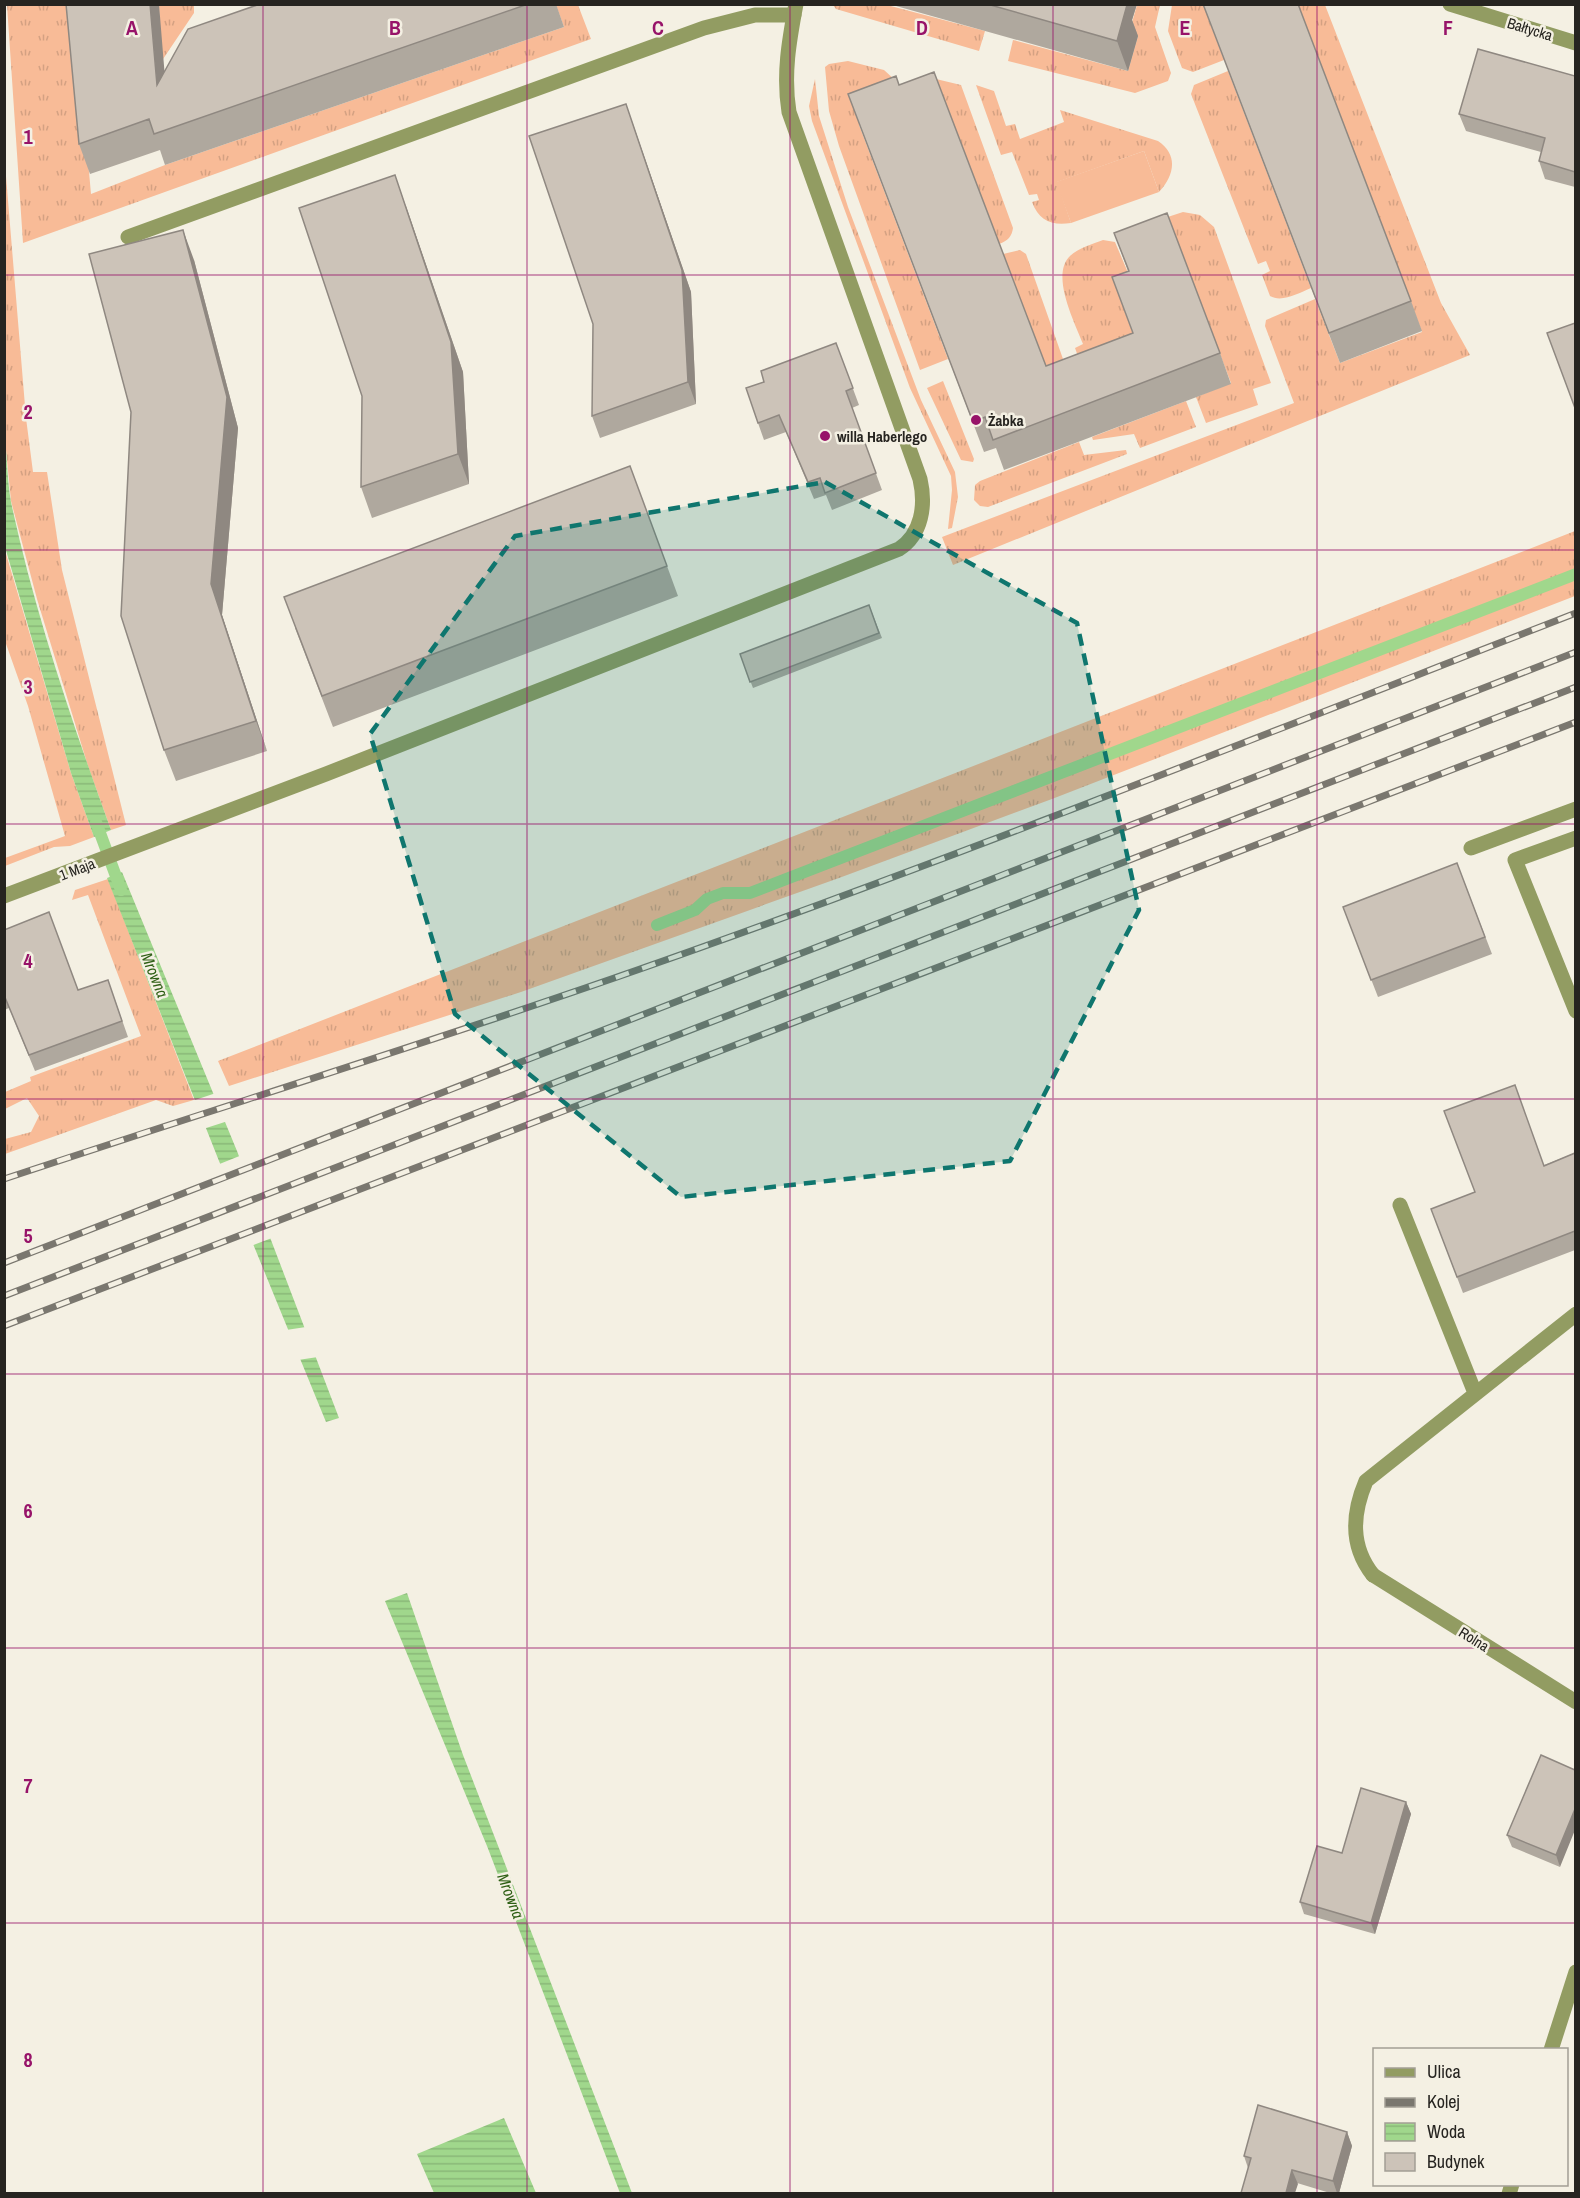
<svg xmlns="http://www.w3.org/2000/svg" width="1580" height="2198" font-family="'Archivo Narrow',sans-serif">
  <defs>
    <pattern id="grass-tufts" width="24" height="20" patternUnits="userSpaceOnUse" patternTransform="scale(1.5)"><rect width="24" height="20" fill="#f8bb97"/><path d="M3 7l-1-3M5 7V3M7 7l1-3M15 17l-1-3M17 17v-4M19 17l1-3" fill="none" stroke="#d4a182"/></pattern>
    <pattern id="water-rules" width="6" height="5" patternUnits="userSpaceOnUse" patternTransform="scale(1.5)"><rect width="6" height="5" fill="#a0d78c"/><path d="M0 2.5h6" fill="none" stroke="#8ab878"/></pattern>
  </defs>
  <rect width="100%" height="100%" fill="#f4f0e3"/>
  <path fill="url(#grass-tufts)" d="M7,5H74L91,194L165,165L564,27L556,5H578L591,39L23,243Z
    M159,5L194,6V13L157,68L160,25Z
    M833,5H887L985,31L979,51L836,9Z
    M1137,5H1160L1155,27L1171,73L1168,81L1135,93L1008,61L1013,40L1128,71L1138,36L1129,33Z
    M1172,5H1212L1208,18L1224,60L1193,72L1182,68L1168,31Z
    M1243,5H1325L1441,303L1470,355L953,565L942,537L1294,403L1265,326L1266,320L1315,299L1340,363L1422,332L1304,21Z
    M848,61L884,70L895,80L859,125L948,359L920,370L839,146L829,111L825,67L829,64Z
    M1228,71L1311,288C1299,293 1282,303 1270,296L1262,275L1270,271L1266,261L1258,264L1191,94L1194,85Z
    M815,79L819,116L848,207L921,400L955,472L958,497L952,528L948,529L952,490L951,476L910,388L812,121L809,106Z
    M936,79L961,85L1013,228C1012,236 1008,241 999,244Z
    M976,85L994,91L1006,126L1015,124L1020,139L1064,122L1060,110L1158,141C1179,155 1174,176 1159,192L1144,151L1057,182L1071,223C1052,226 1039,221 1032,202L1039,200L1037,194L1029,195L1012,152L1001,155Z
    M4,152L26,418L33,472H47L62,570L126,825L111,830L88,766L37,599L11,501L4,430Z
    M1183,212L1200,215L1214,227L1271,383L1253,389L1258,405L1206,423L1196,397L1231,383L1178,244L1134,228Z
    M1103,240L1115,242L1140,301L1123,307L1144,363L1079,359L1075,348L1083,344C1075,323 1050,275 1070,256C1078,248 1093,244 1103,240Z
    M1020,250L1026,254L1069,376L1052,383L1003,254Z
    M943,381L974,459L973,462L961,460L927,388Z
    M1186,401L1196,427L1140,448L1134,434L1093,440L1092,437Z
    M1079,442L1084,455L1126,450L1127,454L988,507L980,506L974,500L975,485L980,481Z
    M1575,531V596L1052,799L839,878L521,992L229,1086L218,1061Z
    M4,547L71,773L94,837L70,846L54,847L5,866V858L65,836L28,706L5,641Z
    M108,879L194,1100L173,1106L156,1100L5,1154V1139L31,1132L39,1116L27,1098L5,1109V1092L31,1081L30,1077L141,1036L88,895L72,900L75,890Z"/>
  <path fill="#f8bb97" d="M1144,151L1159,192L1071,223L1056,182Z"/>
  <path fill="url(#water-rules)" d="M4,430C7,453 7,479 11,502C34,611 73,725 111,830L94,837L71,773L5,547Z
    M122,872L237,1151L339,1418L326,1422L219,1161L107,878Z
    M407,1593L463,1755L632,2193H620L487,1846L385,1601Z
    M504,2118L536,2193H434L417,2154Z"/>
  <path fill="#f4f0e3" d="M216,1093L228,1121L203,1129L192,1101Z
    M242,1155L272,1238L251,1246L217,1165Z
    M306,1327L318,1357L298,1360L286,1330Z"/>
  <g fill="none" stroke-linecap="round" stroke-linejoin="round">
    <path stroke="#a0d78c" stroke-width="12" d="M96,822L121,890
      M657,925L695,910L707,899L723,893H750L1576,574"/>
    <path stroke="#929c62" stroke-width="15" d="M128,237L704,28L755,15H794
      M1576,838L1515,860L1576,1011
      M1471,848L1576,809
      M1400,1205L1475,1393
      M1373,1575C1350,1546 1352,1514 1366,1481L1576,1314"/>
    <path stroke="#929c62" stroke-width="15" d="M4,896L326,774L899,549C922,534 926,505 920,479L789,112C783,75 789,41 796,4
      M1373,1575L1576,1702
      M1551,2050L1576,1972
      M1509,2194L1512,2184"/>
    <path stroke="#929c62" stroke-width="15" d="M1450,4L1576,43"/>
    <g stroke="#7a776f" stroke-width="7">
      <path id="rail" d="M4,1179C238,1101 474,1029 705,946C998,841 1286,726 1576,613
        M4,1263L1576,652
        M4,1296L1576,687
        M4,1326L1576,722"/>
    </g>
    <use href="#rail" stroke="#f4f0e3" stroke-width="4.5" stroke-dasharray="14" stroke-linecap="butt"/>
  </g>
  <path fill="#afa89e" d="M260,4H556L564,27L165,165L160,150L90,174L79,144L164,71Z
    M889,4H1137L1132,20L1138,36L1128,71Z
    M1203,4L1411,301L1422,331L1340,363Z
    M1575,76V187L1545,179L1539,161L1541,152L1466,131L1459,114Z
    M899,85L1046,366L1133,333L1128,271L1114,233L1220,353L1231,384L1004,470L996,448L984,452L848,94Z
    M626,104L691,292L696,404L600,438L592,416Z
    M406,206L463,372L469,484L372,518L361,487Z
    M194,260L238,428L222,615L267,751L176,781L164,750Z
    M836,343L859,405L852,408L882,490L832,510L826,495L814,499L786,432L764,440L758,423L764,382Z
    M667,566L678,596L333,727L295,628Z
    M869,605L882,638L753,688L740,654Z
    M1457,863L1492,954L1378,997L1343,907Z
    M4,930L78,990L108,980L128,1037L35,1071L9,1008L4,1010Z
    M1575,1153V1250L1463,1293L1437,1225L1544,1165Z
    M1541,1755L1560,1867L1512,1847L1507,1835Z
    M1406,1802L1411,1814L1375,1934L1304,1914L1300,1902L1342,1853Z
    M1347,2132L1352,2146L1339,2193H1330L1248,2168L1244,2156Z"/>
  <path fill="#8f8881" d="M150,4H159L168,115L157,85Z
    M1118,4H1137L1132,20L1138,36L1128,71L1117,41Z
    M626,104L691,292L696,404L688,382Z
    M395,175L463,372L469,484L458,454Z
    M183,230L194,260L238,428L222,615L267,751L256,721L211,584Z
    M1406,1802L1411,1814L1375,1934L1371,1923Z
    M1575,1809V1830L1560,1867L1556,1855Z
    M1347,2132L1352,2146L1339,2193H1337L1333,2181Z
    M1292,2170L1298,2184L1295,2193H1286Z"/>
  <path fill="#ccc3b8" stroke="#8f8881" stroke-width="1.5" d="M66,4H150L157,85L188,29L260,4H528L154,134L149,119L79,144Z
    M987,4H1124L1127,5L1117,41Z
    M1203,4H1298L1411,301L1329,333Z
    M1478,49L1575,76V172L1539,161L1545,138L1459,114Z
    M934,72L1046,366L1133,333L1112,277L1129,271L1114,233L1167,213L1220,353L993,440L985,417L973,422L848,94L896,76L899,85Z
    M626,104L682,270L688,382L592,416L593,324L529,136Z
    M395,175L451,342L458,454L361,487L362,396L299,208Z
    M183,230L227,397L211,584L256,721L164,750L121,616L131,412L89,254Z
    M1575,323V408L1547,333Z
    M836,343L853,388L846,391L876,473L825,493L820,478L808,482L779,415L758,423L746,388L764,382L761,371Z
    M630,466L667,566L322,696L284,597Z
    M869,605L879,633L750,682L740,654Z
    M1457,863L1485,937L1371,980L1343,907Z
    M49,912L78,990L108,980L122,1021L29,1055L4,995V930Z
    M1515,1085L1544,1166L1575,1153V1231L1457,1277L1431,1209L1475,1192L1444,1111Z
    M1541,1755L1575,1770V1809L1556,1855L1507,1835Z
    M1361,1788L1406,1802L1371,1923L1300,1902L1317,1846L1342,1853Z
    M1258,2105L1347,2132L1333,2181L1292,2170L1286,2193H1241L1251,2158L1244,2156Z"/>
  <path fill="#0f766e" fill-opacity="0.2" stroke="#0f766e" stroke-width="4.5" stroke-dasharray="12 8" stroke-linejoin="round" d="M825,482L1077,623L1139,910L1010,1161L681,1197L455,1014L370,734L515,536Z"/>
  <path fill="none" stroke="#971369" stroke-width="1.5" stroke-opacity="0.55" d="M263,4V2194M527,4V2194M790,4V2194M1053,4V2194M1317,4V2194M4,275H1576M4,550H1576M4,824H1576M4,1099H1576M4,1374H1576M4,1648H1576M4,1923H1576"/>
  <g fill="#971369" stroke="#f4f0e3" stroke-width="2">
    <circle cx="976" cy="420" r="6"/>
    <circle cx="825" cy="436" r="6"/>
  </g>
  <g text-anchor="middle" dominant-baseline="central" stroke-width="5" stroke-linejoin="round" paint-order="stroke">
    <g font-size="15" fill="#262420" stroke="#f4f0e3">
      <text transform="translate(1530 29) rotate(17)">Bałtycka</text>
      <text transform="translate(77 869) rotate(-21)">1 Maja</text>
      <text transform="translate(1474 1639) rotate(32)">Rolna</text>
    </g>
    <g font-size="15" font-weight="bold" fill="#262420" stroke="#f4f0e3" text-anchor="start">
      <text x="988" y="420">Żabka</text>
      <text x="837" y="436">willa Haberlego</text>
    </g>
    <g font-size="16" font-style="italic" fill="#2e5f15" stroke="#f4f0e3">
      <text transform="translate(155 975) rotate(68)">Mrowna</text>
      <text transform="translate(511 1896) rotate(69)">Mrowna</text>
    </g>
  </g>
  <g font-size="20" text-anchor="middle" font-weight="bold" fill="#971369" stroke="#f4f0e3" stroke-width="5" stroke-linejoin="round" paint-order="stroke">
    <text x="132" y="35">A</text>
    <text x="395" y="35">B</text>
    <text x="658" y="35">C</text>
    <text x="922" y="35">D</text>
    <text x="1185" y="35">E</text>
    <text x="1448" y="35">F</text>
    <text x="28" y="144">1</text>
    <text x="28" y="419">2</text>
    <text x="28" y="694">3</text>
    <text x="28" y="968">4</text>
    <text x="28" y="1243">5</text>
    <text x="28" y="1518">6</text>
    <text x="28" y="1793">7</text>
    <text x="28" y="2067">8</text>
  </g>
  <rect width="1580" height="2198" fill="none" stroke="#262420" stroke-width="12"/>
  <rect x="1373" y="2048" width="195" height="138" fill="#f4f0e3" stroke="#a29e95" stroke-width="1.5"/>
  <rect x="1385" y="2068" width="30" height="9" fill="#929c62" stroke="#a29e95" stroke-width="1.5"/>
  <text x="1427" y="2078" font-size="18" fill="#262420">Ulica</text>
  <rect x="1385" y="2098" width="30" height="9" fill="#7a776f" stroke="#a29e95" stroke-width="1.5"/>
  <text x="1427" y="2108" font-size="18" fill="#262420">Kolej</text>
  <rect x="1385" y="2123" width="30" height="18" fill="url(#water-rules)" stroke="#a29e95" stroke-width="1.5"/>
  <text x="1427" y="2138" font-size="18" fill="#262420">Woda</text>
  <rect x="1385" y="2153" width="30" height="18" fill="#ccc3b8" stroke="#a29e95" stroke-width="1.5"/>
  <text x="1427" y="2168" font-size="18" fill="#262420">Budynek</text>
</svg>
